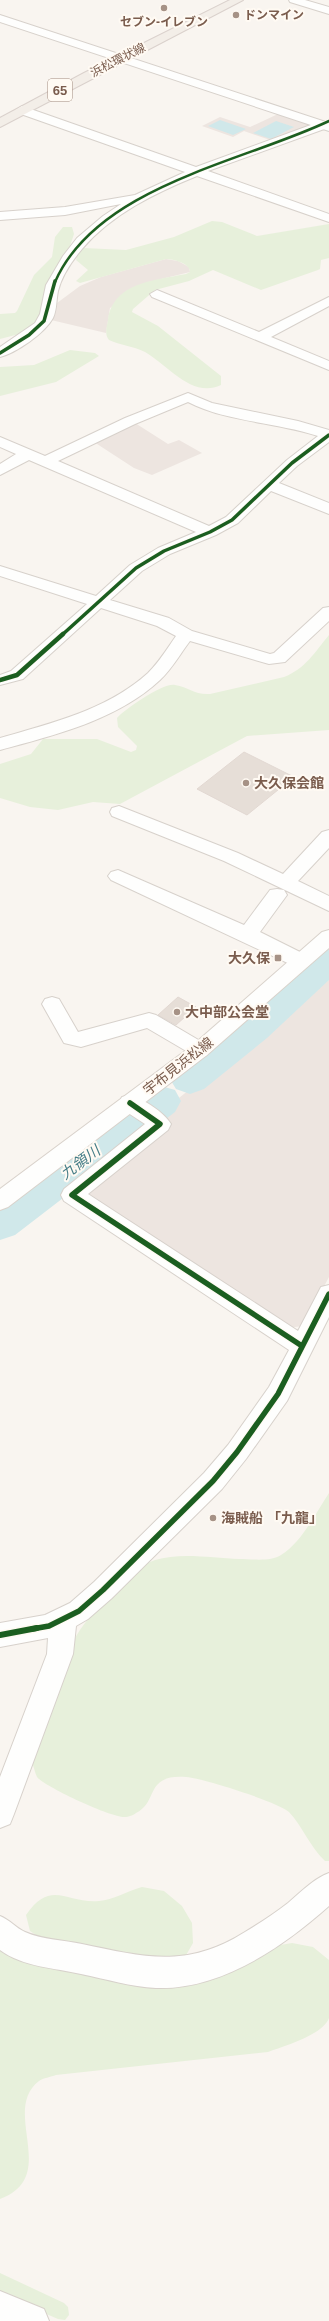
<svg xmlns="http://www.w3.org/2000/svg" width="329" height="2321" font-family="Arial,'Noto Sans JP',sans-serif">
  <rect width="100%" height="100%" fill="#f9f5f0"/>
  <path fill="#ede5e0" d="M278,114L309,124V127L273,141L244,131L233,137L202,126L220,117L250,127Z
    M166,259L178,261L189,267L190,272L149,282L110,308L106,333L51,320L57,303L80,286L101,277Z
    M135,423L168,444L179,440L202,453L152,475L134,468L94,442Z
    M329,969V1277L303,1326L287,1328L86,1197V1192L157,1115L234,1055Z"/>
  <path fill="#e7f0db" d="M212,221L222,222L257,236L329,224V258L321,260L320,269L318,270L261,290L213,270L189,281L155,290L133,309L132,312L158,326L221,376V385C192,399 168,365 145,352C133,346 120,345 109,340C104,334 107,326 108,320C113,282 156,280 186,274L190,272C190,263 173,259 166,259L80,283L76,281L88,270L76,260L77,256L84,248L126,250L174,237Z
    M63,227H72L74,234L70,246L47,285L42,313L37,321L23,333L0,339V314L15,313L17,311L34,275L52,257L55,237Z
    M70,350L95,353L99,356L56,382L0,396V367L34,365Z
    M329,635V730L247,736L120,804L93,802L58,810L30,807L0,798V764L31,754L43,739H97L131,752L136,750L137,746L118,727L117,718C125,709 164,682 175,685C189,687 194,695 210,694L284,677C305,669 315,652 329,635Z
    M329,1493V1861H325C310,1847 303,1827 289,1812C278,1802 202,1778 186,1777C144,1774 159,1802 136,1813C134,1815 128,1817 125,1817C112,1818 45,1787 37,1777C35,1773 34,1767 32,1763L74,1640C86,1617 130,1568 155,1560C180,1552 213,1558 239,1559C251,1559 271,1562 281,1555C302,1542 315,1514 329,1493Z
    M142,1887L164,1891L182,1906L192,1923L193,1943L185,1957L165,1963L45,1941L30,1931L26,1915C51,1878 67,1904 99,1901C113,1900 127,1891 142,1887Z
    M292,1943L313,1947L329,1960C329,1972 329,2008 329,2018C323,2035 284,2046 268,2052L56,2075C51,2077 43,2078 39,2081C0,2111 61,2176 0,2199V1946L133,1981L269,1947Z
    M0,2273L64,2303L68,2307L69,2315L65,2320L58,2319L0,2294Z"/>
  <path fill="#d0e8ea" d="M220,120L246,129L233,135L208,126Z
    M276,121L294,127L271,139L253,133Z"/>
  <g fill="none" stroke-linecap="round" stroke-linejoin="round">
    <path fill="#d0e8ea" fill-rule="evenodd" d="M329,945V980L267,1038L204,1089L190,1094L176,1089L170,1079L176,1069L239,1018L315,949Z
      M161,1086L175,1090L181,1101L175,1112L15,1235L0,1240V1200L147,1090Z"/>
  </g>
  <path fill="#e6ded7" stroke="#e2d8d2" d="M244,752L294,777L247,815L197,789Z
    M178,997L196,1007L176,1025L158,1015Z"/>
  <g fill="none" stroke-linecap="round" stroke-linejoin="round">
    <g stroke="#d7d1cb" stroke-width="2">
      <path id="minor" d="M289,0H305L329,7V14L290,2Z
        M22,106L196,167L319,122H327L329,125L327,128L208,171L329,214V222L197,176C155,193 112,214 82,249C72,261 62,275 58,291C56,300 57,309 53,318C45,333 16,353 0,357V347L35,323L40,314L46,285L63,256L77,238L103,216L121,204L65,215L0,220V212L65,207L135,195L185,172L18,113L16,110Z
        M157,290L259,332L329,297V306L271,337L329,361V370L152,297L150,294Z
        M188,393L212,403L298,421L329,430V442L297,466L279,483L329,503V514L271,491L238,523L216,535L170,554L142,571L110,600L169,618L192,631L270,654L274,653L323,608L329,607V621L285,662L269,664L190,641C180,654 172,669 160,680C117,720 55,735 0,750V738C52,723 107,710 148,673C159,662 167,649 176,636L157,626L101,608L23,679L0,685V675L11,671L87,604L0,576V566L96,596L130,565L158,548L196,532L29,460L0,475V464L16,454L0,447V437L45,456L125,418ZM188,402C227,422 275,422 318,436L287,460L226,517L209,526L58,461L135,424Z
        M119,806L238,853L283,874L322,832L329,830V848L298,881L329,896V911L224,861L112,816L110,812L112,808Z
        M118,870L244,925L270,890L277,889L284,890L287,895L260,932L308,956L311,961L308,966L301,968L294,966L111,880L108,876L111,872Z
        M52,997L59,999L78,1032L149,1013L156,1015L207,1045L210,1050L207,1055L200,1058L193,1055L147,1028L81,1047L64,1043L42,1004L45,999Z
        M130,1095C143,1099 164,1112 171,1124L168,1130L88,1194L298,1331L321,1287L329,1285V1317L287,1401L246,1459L222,1489L112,1598L88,1619L76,1626L73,1654L14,1814L10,1824L0,1828V1777L47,1654L48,1638L0,1647V1623L45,1615L70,1603L94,1582L204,1473L228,1445L269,1387L289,1350L64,1201L61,1195L64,1189L145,1124L122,1109L119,1103L122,1097Z
        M329,1873V1906C283,1947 221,1990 156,1988C131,1987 106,1979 81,1974C55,1968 23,1967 0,1950V1916C10,1920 16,1928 25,1932C43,1940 64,1940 82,1944C145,1957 186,1969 245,1932C260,1923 274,1914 288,1903C301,1892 313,1879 329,1873Z
        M0,2291L44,2309L49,2321H0Z"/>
    </g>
    <g stroke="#d7d1cb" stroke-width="2">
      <path id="tertiary" d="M0,15L329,123V131L0,22Z"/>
    </g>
    <g stroke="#d9d2cb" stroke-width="2">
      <path id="secondary" d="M329,930V948L207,1055L8,1207L0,1210V1189L193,1045L322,932Z"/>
    </g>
    <g stroke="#dad1cc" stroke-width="2">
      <path id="primary" d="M230,0H243L0,127V118L84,73Z"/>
    </g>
    <use href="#minor" fill="#fefefd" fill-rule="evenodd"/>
    <use href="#tertiary" fill="#fefefd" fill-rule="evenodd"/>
    <use href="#secondary" fill="#fefefd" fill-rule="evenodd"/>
    <use href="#primary" fill="#f3eee8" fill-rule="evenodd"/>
    <g stroke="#fffaf3" stroke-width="4">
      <path id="cycleway-far4" d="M55,282C97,186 243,162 329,121"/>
    </g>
    <g stroke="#fffaf3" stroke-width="5">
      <path id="cycleway-far3" d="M0,353L29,335L44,321L55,281
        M62,635L136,568L164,551L210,532L232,520L292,463L329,435"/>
    </g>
    <g stroke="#fffaf3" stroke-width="6">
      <path id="cycleway-far2" d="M0,680L17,675L63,634"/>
    </g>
    <g stroke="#fffaf3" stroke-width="8">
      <path id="cycleway-far1" d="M130,1103L160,1124L72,1195L302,1346
        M32,1629L49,1626L79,1611L103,1590L213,1481L237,1452L278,1394L329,1294"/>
    </g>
    <g stroke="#fffaf3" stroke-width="9">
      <path id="cycleway" d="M0,1635L37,1628"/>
    </g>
    <use href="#cycleway-far4" stroke="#1b5e20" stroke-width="2.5"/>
    <use href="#cycleway-far3" stroke="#1b5e20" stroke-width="3.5"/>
    <use href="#cycleway-far2" stroke="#1b5e20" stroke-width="4.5"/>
    <use href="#cycleway-far1" stroke="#1b5e20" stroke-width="5.5"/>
    <use href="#cycleway" stroke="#1b5e20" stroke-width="6"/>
  </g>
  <g fill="#a69286" stroke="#fffaf3" stroke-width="1.5">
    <circle cx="164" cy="8" r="4"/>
    <circle cx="236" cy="15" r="4"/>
    <circle cx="246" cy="783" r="4"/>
    <rect x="274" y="954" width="8" height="8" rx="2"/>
    <circle cx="177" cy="1012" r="4"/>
    <circle cx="213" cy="1518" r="4"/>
  </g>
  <g text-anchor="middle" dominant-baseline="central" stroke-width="4" stroke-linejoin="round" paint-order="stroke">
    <g font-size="12" font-weight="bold" fill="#7a5c4d" stroke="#fffaf3" text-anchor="start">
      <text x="244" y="15">ドンマイン</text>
      <text x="164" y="22" text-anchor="middle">セブン-イレブン</text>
    </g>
    <g font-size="12" fill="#7a5c4d" stroke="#fffaf3">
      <text transform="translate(118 60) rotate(-27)">浜松環状線</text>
    </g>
    <rect fill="#fffaf3" stroke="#a28b7f" stroke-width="1" x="48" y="79" width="24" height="22" rx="3"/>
    <g font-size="13" font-weight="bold" fill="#7a5c4d">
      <text x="60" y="90">65</text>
    </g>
    <g font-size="14" font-weight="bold" fill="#7a5c4d" stroke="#fffaf3" text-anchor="start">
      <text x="254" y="783">大久保会館</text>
      <text x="270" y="958" text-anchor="end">大久保</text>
      <text x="185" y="1012">大中部公会堂</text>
      <text x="221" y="1518">海賊船 「九龍」</text>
    </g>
    <g font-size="14" fill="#7a5c4d" stroke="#fffaf3">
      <text transform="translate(178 1066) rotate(-38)">宇布見浜松線</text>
    </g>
    <g font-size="15" font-style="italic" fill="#437c86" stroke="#fffaf3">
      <text transform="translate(80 1162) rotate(-37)">九領川</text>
    </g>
  </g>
</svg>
